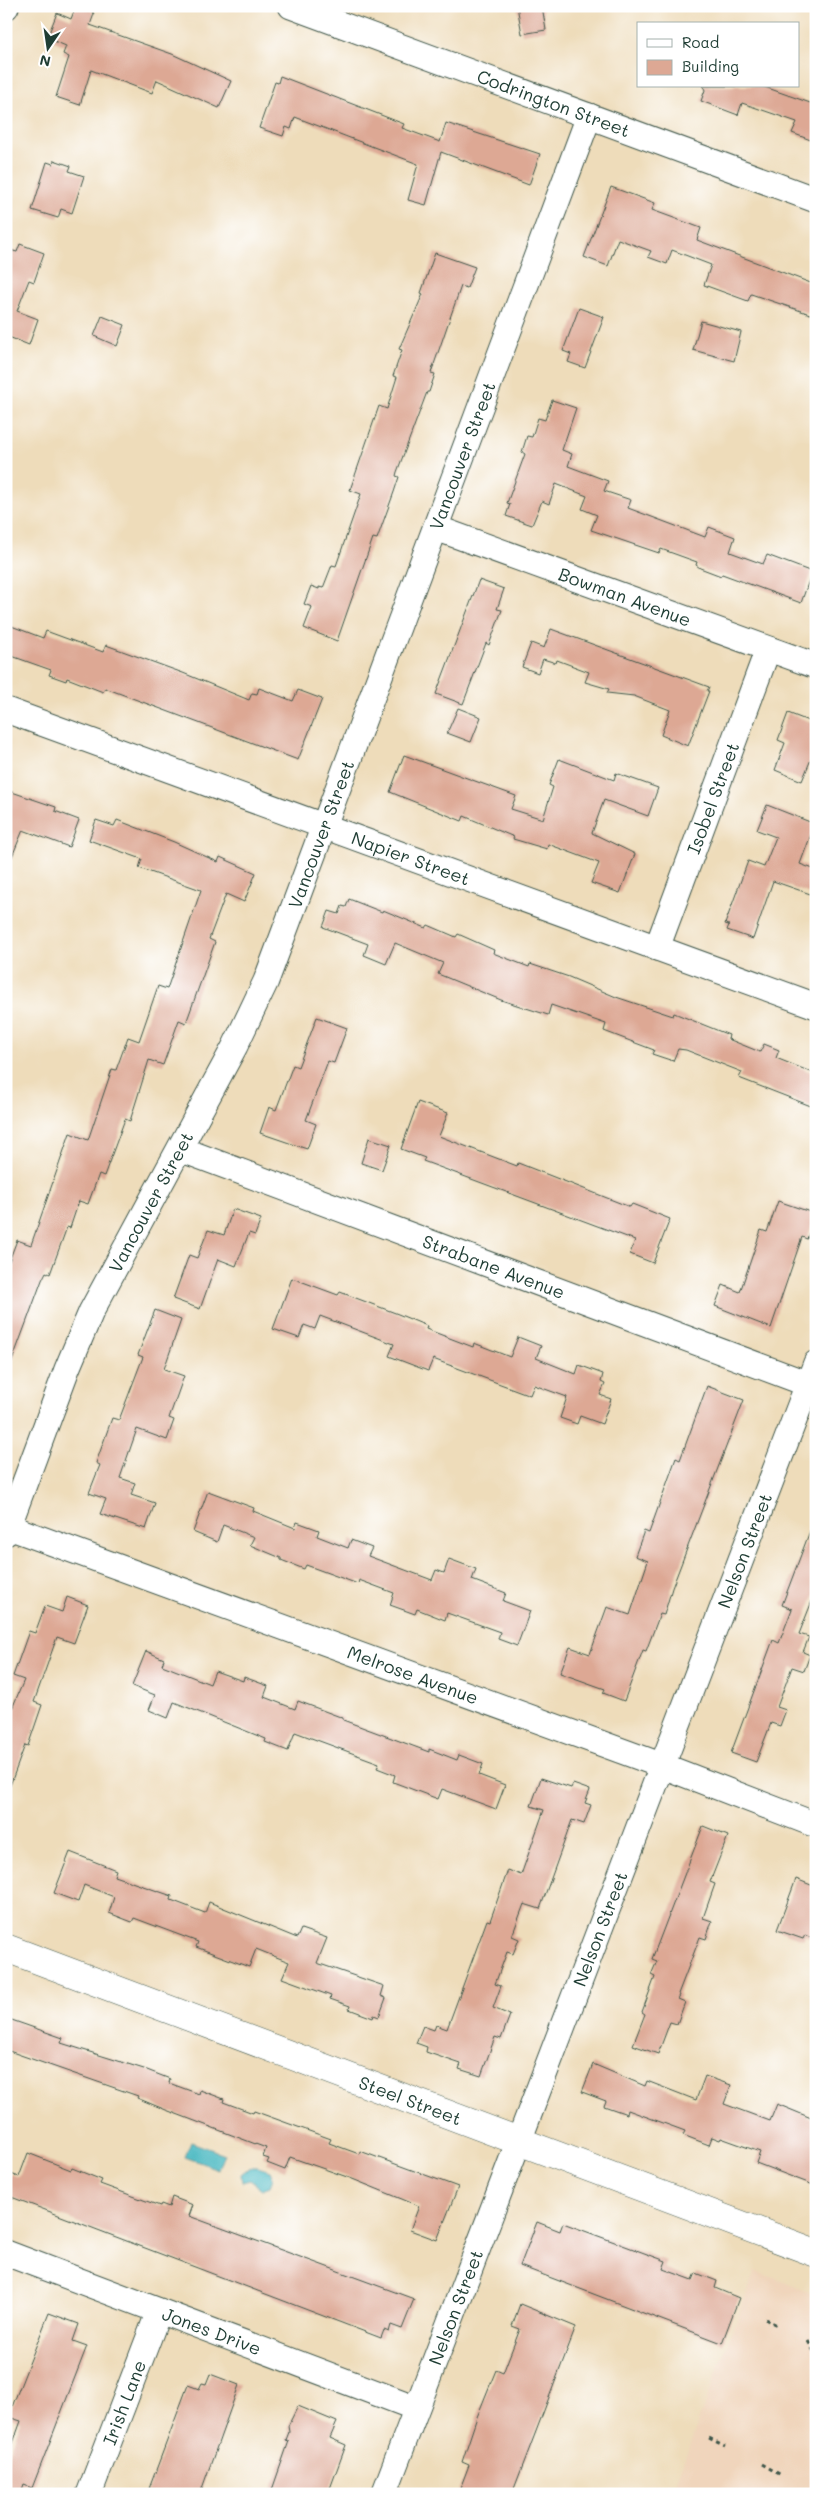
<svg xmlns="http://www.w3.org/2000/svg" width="822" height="2500" font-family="Mali,sans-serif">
  <rect width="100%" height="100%" fill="#fff"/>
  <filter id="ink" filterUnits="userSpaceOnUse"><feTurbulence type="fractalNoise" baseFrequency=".02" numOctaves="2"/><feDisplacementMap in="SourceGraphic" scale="10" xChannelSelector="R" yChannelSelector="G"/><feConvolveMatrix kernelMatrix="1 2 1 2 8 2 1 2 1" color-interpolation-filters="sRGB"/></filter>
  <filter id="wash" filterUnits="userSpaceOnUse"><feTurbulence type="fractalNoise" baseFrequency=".0096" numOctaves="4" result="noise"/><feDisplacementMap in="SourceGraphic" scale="20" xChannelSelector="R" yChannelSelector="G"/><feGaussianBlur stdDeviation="1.12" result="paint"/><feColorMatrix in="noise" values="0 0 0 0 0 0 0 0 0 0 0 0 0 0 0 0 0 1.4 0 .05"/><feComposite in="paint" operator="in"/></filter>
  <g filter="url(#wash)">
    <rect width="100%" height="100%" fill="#eedcba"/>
    <path fill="#f0d5bc" d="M755,2271L816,2295V2494H671Z"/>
    <path fill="#4bb9c2" stroke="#357b7b" d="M191,2142L224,2154L218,2169L185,2157Z
      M250,2167H258L270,2171L273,2178L270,2186L262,2189L250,2180L242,2182L241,2174Z"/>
    <g id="blocks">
      <path fill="#dda894" d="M76,6H89L94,14L90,25L172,54L231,81L219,108L157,80L152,93L91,70L80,105L56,97L69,57L63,54L66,46L47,38L57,13L71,19Z
        M517,6H542L546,30L522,34Z
        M280,76L404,124L402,128L440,142L446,123L540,154L529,185L441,152L426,205L408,200L418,164L295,117L291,129L286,127L283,136L259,128L275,82L278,83Z
        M703,86H762L816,105V142L792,133L797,122L742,103L738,115L701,101L705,90Z
        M54,160L71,166L69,171L84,176L72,213L61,209L58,218L32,210L47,162L53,164Z
        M611,187L655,203L652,210L701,228L697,240L816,285V316L751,294L748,301L704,285L711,265L672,250L667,264L648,257L651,251L618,239L608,266L584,257Z
        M20,244L44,253L34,282L29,280L17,311L38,319L29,345L6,336V249L17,252Z
        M435,253L475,267L467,288L461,286L431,373L435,374L429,392H427L397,472L396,476L399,477L394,492L377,539L373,538L337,641L304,628L312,607L304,604L311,586L319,589V587L323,588L332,565L336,566L361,494L350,490L379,406L387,409L397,377L393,376L402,350L399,349L423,294L421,293Z
        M579,308L604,317L585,368L568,362L571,354L563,351Z
        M102,316L125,325L117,346L94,336Z
        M701,321L741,332L734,361L693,350Z
        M552,400L576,408L562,450L572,454L568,466L608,481L604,491L631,500L628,508L705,537L709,527L735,537L730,552L763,564L767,555L812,572L801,603L722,574L721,576L700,568L696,565L697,562L661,549L659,553L591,530L597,515L582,509L587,496L556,484L549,504L542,501L532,525L506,516L510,504L507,503L525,454L522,452L527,436L532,437L538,418L545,420Z
        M479,580L504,589L497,609L502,610L489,645L486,643L463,704L436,694Z
        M6,624L43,638L46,631L103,652L106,645L183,673L249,700L252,693L257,694L259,688L293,701L298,690L322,699L298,760L105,688L103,692L67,678L66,681L49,675L51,670L6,654Z
        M551,629L709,687L707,691H709L688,746L661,735L670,710L634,696L607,693L609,689L585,682L589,672L557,660L556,663L543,659L538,673L522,667L531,643L544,648Z
        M458,708L481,717L471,742L447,733Z
        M788,713L816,724V747L802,781L775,770L785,743L778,740Z
        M404,755L516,796L511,809L543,819L553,787L549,785L559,759L614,780L616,773L658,788L648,816L604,800L592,833L635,854L620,893L591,883L599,863L548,844L547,849L513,839L514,837L464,816L462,821L390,792Z
        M6,790L56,807L55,811L79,820L69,847L23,830L6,871Z
        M767,805L815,824L800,864L816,870V896L773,881L753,939L727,930L729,925L725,924L748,861L764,867L776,837L757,830Z
        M96,820L114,826L117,820L174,842L218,862L220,857L256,873L244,902L226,894L209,939L215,942L186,1023L179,1020L163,1065L149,1060L130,1121L125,1119L104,1176L99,1174L88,1204L79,1201L70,1228L67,1227L50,1274L46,1272L42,1280L9,1369L6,1368V1269L17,1240L31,1245L70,1133L88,1140L112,1069L116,1070L128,1037L139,1041L158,986L167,989L201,890L139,868L142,859L89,840Z
        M349,899L382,912L383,910L426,928L428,925L456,937L458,934L494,950L493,953L529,967L530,964L569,977L616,997L673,1016L674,1013L729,1035L728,1039L760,1052L764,1044L779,1050L776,1058L816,1074V1108L739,1078L742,1072L686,1050L678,1049L673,1061L652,1054L654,1050L604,1031L606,1024L551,1005L548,1015L501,1000L438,974L443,963L395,943L386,964L364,955L368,944L323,927L329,911L339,914L342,906L346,907Z
        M317,1017L347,1028L334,1063L328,1061L306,1120L316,1124L307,1149L260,1133L269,1107L276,1110L293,1065L298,1067Z
        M418,1102L448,1113L439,1136L517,1166L518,1163L630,1207L632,1204L670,1219L653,1263L630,1254L635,1240L423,1161L425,1158L401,1149Z
        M369,1138L391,1145L382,1170L361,1163Z
        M778,1201L816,1214L807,1239L802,1237L771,1328L715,1306L723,1285L740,1292L761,1230L767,1232Z
        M233,1209L261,1219L255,1235L249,1233L236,1266L218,1259L200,1309L173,1299L189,1255L197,1258L208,1230L224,1235Z
        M292,1278L338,1295L340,1292L398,1314L427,1326L426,1329L473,1347L474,1343L510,1357L518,1337L541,1346L536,1358L576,1374L579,1365L603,1374L601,1382L605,1384L600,1395L611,1399L602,1424L580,1416L577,1424L560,1418L567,1397L534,1385L530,1395L433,1359L428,1371L389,1356L394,1344L320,1316L315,1329L304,1325L299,1338L273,1329Z
        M155,1310L181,1320L164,1369L184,1376L169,1418L174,1420L167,1440L137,1429L120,1478L135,1483L131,1495L155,1503L146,1529L100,1514L106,1499L89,1493L100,1465L96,1463L112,1418L119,1420L143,1357L138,1355Z
        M707,1386L744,1400L672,1588L664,1615L660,1614L646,1651L643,1650L624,1701L603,1693L605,1689L560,1673L570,1647L590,1654L607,1607L630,1615L648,1561L635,1556L644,1531L649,1533L676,1458L680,1460Z
        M208,1491L254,1508L253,1511L295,1528L297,1522L319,1530L317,1536L348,1548L351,1540L372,1548L368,1556L432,1580L436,1570L444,1573L449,1559L476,1569L472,1580L506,1593L503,1601L530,1611L517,1646L498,1639L500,1632L447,1613L445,1620L417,1609L415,1614L390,1605L394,1593L359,1580L358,1584L306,1565L304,1569L281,1560V1558L250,1545L254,1537L223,1525L217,1542L193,1532Z
        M813,1523L816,1524V1591L799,1634L809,1637L803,1652L810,1655L804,1671L792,1667L777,1707L786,1710L780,1726L771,1723L756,1762L731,1753L773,1640L779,1643L792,1609L782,1605Z
        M67,1597L88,1605L74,1643L57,1637L34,1702L42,1705L28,1746L25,1745L8,1791H6V1723L24,1680L13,1676L29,1631L35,1633L45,1606L62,1612Z
        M146,1651L164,1659L162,1665L210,1684L215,1671L243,1681L244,1677L268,1686L264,1697L295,1709L298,1701L343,1718V1720L429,1752V1749L457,1760L459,1755L483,1764L479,1775L505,1785L496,1809L442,1789L438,1799L393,1782L395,1775L377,1768L379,1763L295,1732L288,1751L265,1742L266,1739L174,1702L168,1718L149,1710L155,1695L132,1686Z
        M541,1778L571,1788L573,1784L590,1790L585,1803L591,1805L584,1824L572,1820L540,1909L524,1904L512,1936L519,1939L513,1954L507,1952L495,1984L501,1986L493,2008L510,2015L501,2039L495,2037L481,2076L459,2069L461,2064L426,2052L427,2047L416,2043L423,2026L434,2030L436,2025L447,2029L487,1920L490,1921L508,1870L521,1875L544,1810L531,1806Z
        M703,1826L728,1836L710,1882L715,1884L703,1918L712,1921L706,1939L700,1937L678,1994L680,1995L678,1999L685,2002L677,2024L670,2022L658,2054L633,2045L645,2014L642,2012L655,1977L651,1975L657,1961L652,1959Z
        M70,1852L116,1870L114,1876L172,1896L171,1900L205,1913L209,1902L297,1938L301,1929L327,1938L317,1963L384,1986L381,1996L386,1998L379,2017L374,2015L373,2018L349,2009L350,2006L330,1999L331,1996L282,1978L289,1962L256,1949L249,1967L196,1947L198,1942L134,1918L132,1922L109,1913L114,1897L84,1885L78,1902L54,1893Z
        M796,1879L816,1887V1925L811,1938L805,1935L803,1939L777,1930Z
        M6,2018L63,2038L61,2043L147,2070L170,2079L169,2083L199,2094L200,2090L224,2099L223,2102L253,2113L254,2111L331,2139L329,2143L359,2154L360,2151L458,2187L437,2240L410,2230L419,2206L350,2178L290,2157L285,2170L267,2163L269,2159L263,2157L266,2148L166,2110L137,2098L138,2096L6,2050Z
        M593,2064L645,2086L647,2081L696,2100L705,2076L731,2085L724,2104L770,2121L777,2104L816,2120V2186L756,2163L760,2152L721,2138L720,2140L712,2137L709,2145L683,2135L685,2131L628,2110L627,2114L604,2106L606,2101L582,2092Z
        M28,2153L71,2170L72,2168L102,2180L100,2184L160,2206L161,2204L169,2207L172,2197L193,2205L189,2216L414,2299L402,2329L391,2325L389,2332L384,2330L381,2338L6,2195V2186L11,2174L19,2177Z
        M537,2222L560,2231L563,2223L666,2261L663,2269L693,2280L696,2273L717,2281L715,2288L739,2298L722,2343L520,2266Z
        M520,2304L576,2327L512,2494H458L469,2465L462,2462L477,2417L496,2370L503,2373L520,2329L512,2326Z
        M49,2313L79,2324L73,2341L87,2346L32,2488L24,2485L21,2494H6V2462L21,2421L8,2417Z
        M210,2374L239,2385L200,2494H147L188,2385L199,2389L202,2383L206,2384Z
        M298,2406L337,2422L330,2438L346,2445L328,2494H283L272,2490L289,2441L286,2440L289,2432L288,2426Z"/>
    </g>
  </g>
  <g filter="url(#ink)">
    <use href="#blocks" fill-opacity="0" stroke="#3e5548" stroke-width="1"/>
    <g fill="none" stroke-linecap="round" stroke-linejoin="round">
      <g stroke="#3e5548" stroke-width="27">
        <g id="street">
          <path id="s1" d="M291,6L816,200"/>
          <path d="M6,7V6"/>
          <path id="s2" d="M436,528L816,666"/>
          <path id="s3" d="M6,710L816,1006"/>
          <path id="s4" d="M657,948L768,649"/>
          <path id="s5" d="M180,1149L808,1384"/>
          <path id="s6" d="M9,1527L663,1766L816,1825"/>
          <path id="s7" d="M6,1533L67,1369L91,1312L235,1046L266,981L589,116"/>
          <path id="s8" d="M6,2253L416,2408"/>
          <path id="s9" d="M89,2494L159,2311"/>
          <path id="s10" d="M384,2494L816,1363"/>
        </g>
      </g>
      <g stroke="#3e5548" stroke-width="29">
        <g id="secondary">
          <path id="s11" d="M6,1948L816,2253"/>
        </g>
      </g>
      <path stroke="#3e5548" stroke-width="3" stroke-dasharray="4 4" stroke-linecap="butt" d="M765,2319L777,2325
        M808,2341L816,2355
        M709,2438L725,2446
        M762,2464L781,2475"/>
      <use href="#street" stroke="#fff" stroke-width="25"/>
      <use href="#secondary" stroke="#fff" stroke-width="28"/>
    </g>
  </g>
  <g text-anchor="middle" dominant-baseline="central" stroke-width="4" stroke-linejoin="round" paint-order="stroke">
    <g font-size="18" fill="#1f3d34" stroke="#fff">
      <text stroke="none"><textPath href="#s1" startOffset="280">Codrington Street</textPath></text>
      <text stroke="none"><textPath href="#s7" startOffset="1172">Vancouver Street</textPath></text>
      <text stroke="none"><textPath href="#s2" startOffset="201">Bowman Avenue</textPath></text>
      <text stroke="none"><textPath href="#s4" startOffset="160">Isobel Street</textPath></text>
      <text stroke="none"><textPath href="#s7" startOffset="768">Vancouver Street</textPath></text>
      <text stroke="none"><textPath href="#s3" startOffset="431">Napier Street</textPath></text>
      <text stroke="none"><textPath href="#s7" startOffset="362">Vancouver Street</textPath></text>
      <text stroke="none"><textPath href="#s5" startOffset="335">Strabane Avenue</textPath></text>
      <text stroke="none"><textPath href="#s10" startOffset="1010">Nelson Street</textPath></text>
      <text stroke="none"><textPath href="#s6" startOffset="430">Melrose Avenue</textPath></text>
      <text stroke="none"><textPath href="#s10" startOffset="605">Nelson Street</textPath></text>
      <text stroke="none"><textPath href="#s11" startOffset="432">Steel Street</textPath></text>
      <text stroke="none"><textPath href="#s10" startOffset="200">Nelson Street</textPath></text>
      <text stroke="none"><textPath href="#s8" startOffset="220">Jones Drive</textPath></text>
      <text stroke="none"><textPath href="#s9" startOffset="98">Irish Lane</textPath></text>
    </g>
  </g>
  <rect width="822" height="2500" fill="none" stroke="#fff" stroke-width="25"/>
  <rect x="637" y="22" width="162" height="65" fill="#ffffff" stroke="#a5b1ae"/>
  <rect x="647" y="39" width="25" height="8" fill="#ffffff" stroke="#a5b1ae"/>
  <text x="682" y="48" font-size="15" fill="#1f3d34">Road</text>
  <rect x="647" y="60" width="25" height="15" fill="#dda894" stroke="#a5b1ae"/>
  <text x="682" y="72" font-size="15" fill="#1f3d34">Building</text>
  <g transform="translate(48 48) rotate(193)" stroke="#ffffff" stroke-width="4" paint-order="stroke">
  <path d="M0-4L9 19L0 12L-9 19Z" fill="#1f3d34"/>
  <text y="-8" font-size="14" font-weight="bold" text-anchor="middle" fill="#1f3d34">N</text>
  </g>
</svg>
